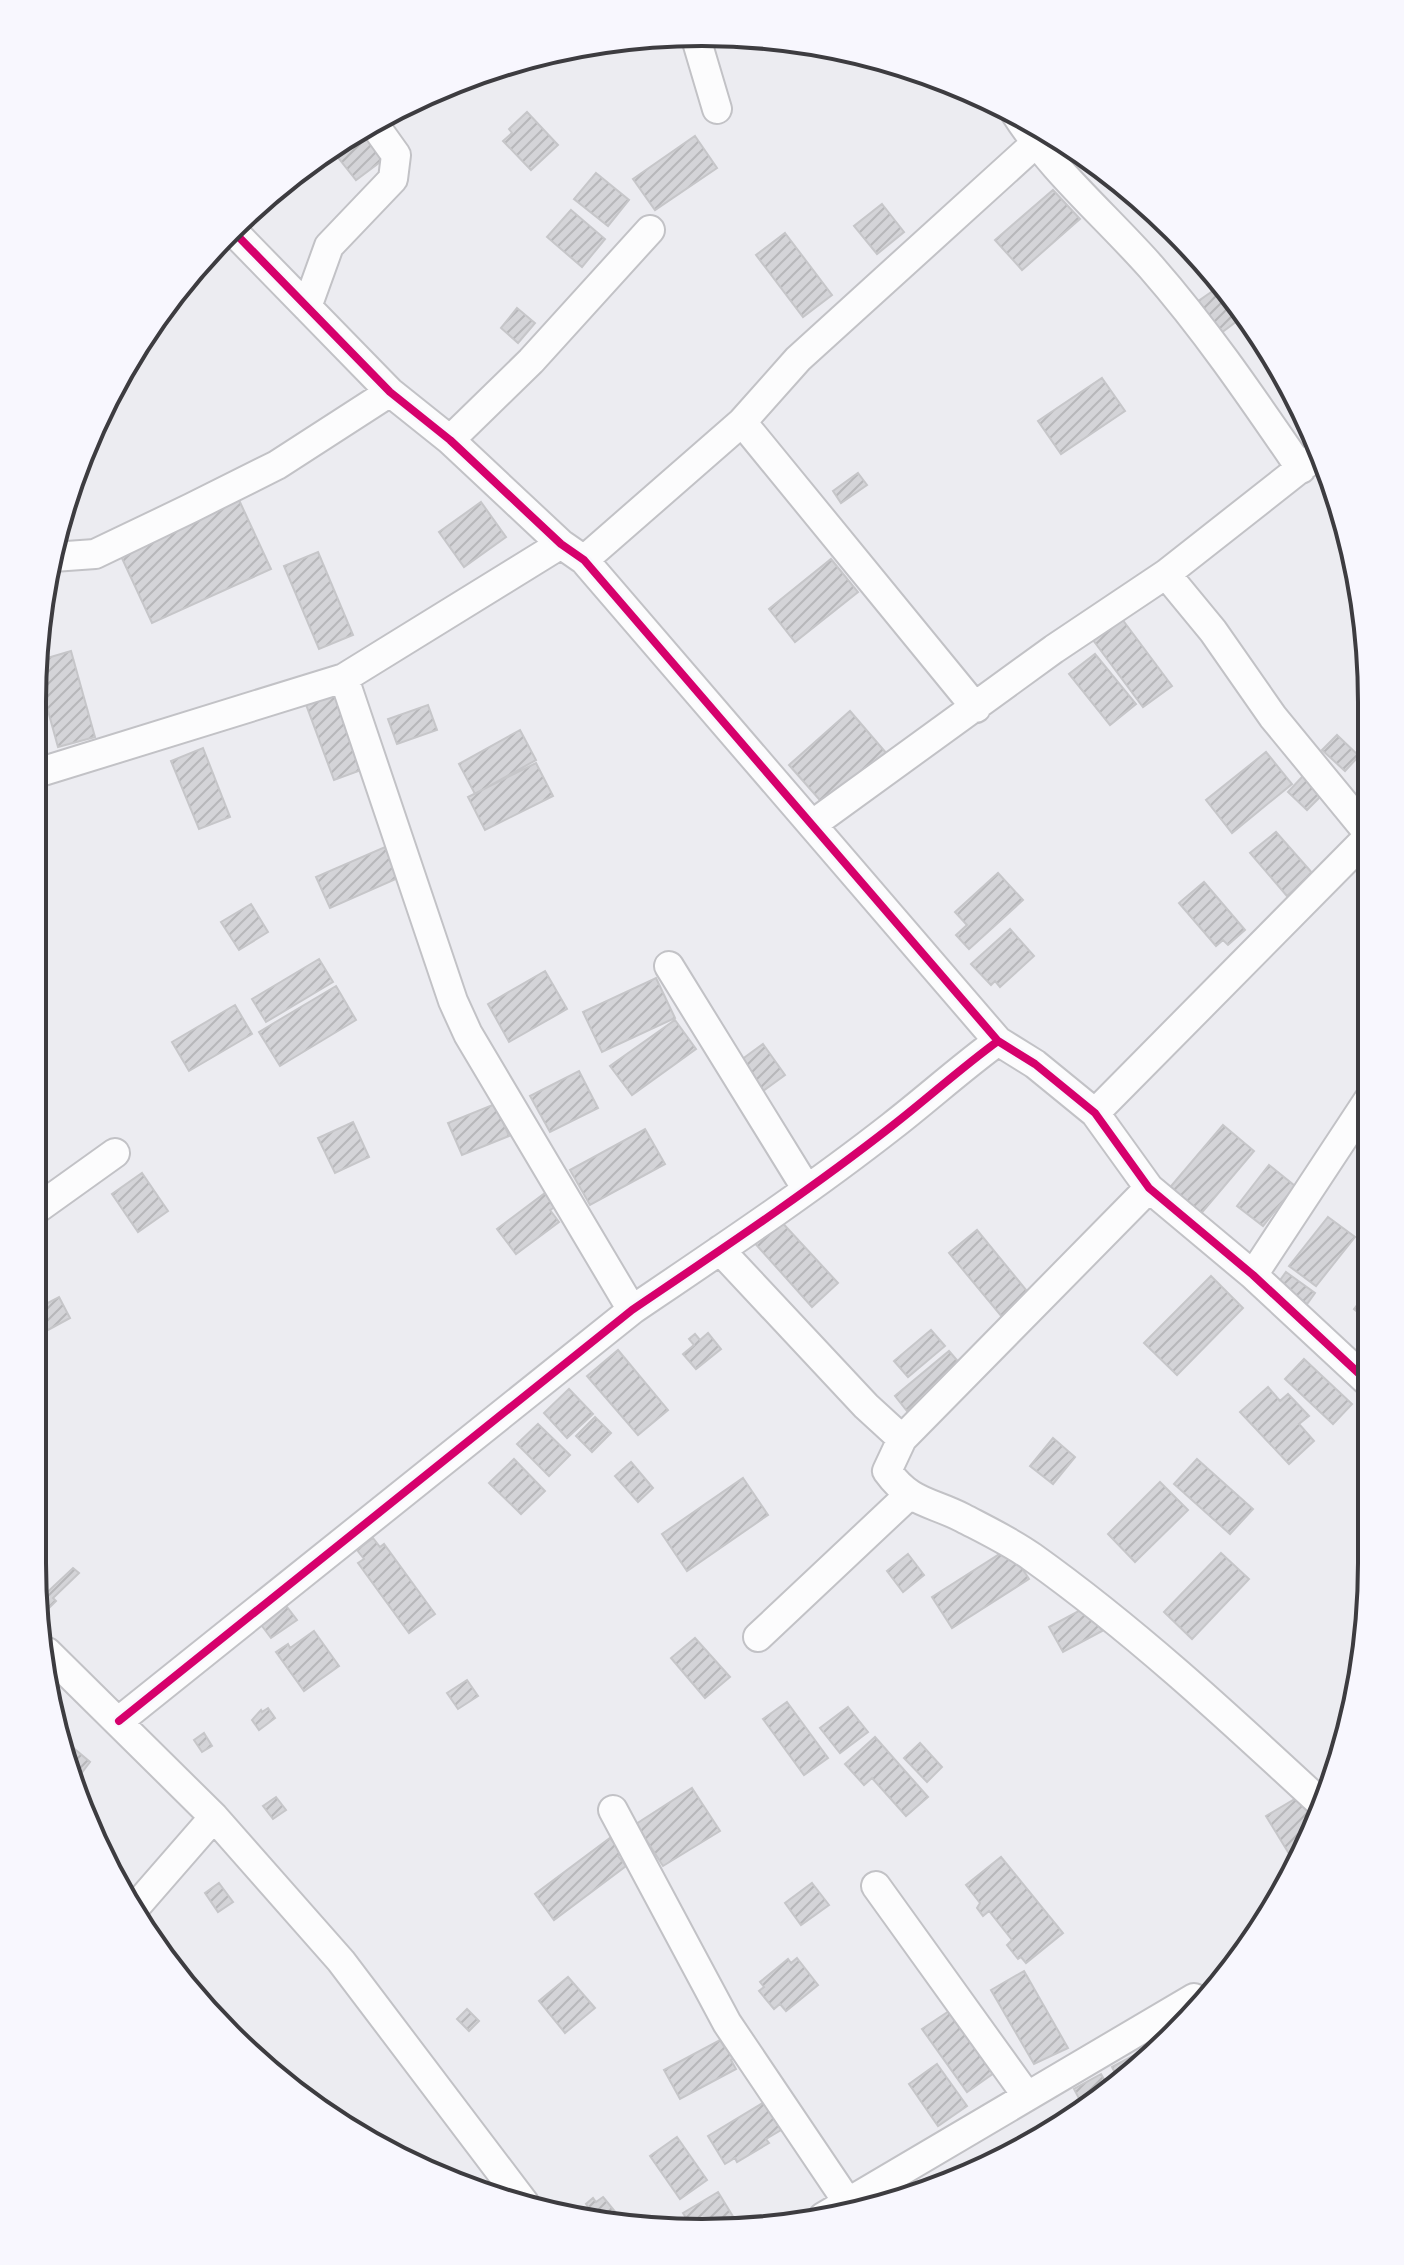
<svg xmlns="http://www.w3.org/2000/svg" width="1404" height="2265" font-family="'PT Sans Narrow',sans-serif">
  <defs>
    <pattern id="building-hatch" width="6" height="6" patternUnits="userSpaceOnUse" patternTransform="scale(2)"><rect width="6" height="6" fill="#d4d4d8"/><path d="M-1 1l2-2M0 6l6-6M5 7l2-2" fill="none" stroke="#b7b7ba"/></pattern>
  </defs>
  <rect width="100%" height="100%" fill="#ececf1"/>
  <path fill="url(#building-hatch)" stroke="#c6c6c9" stroke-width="2" d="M640,37L608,53L602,41L615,38Z
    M527,112L558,145L531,170L503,141L512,133L509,129Z
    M364,134L387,157L356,180L336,155Z
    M695,136L717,168L655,210L633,179Z
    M596,173L629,200L608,226L574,199Z
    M1053,190L1080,219L1022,270L995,240Z
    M882,204L904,232L877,254L854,226Z
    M571,210L605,239L582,267L547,237Z
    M785,233L832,295L803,317L756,255Z
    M1223,284L1245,315L1217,336L1194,304Z
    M517,308L535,323L518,343L501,328Z
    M1102,378L1125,411L1061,454L1038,421Z
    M858,473L867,485L841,503L833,491Z
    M239,500L271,569L152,623L120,554Z
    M481,502L506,537L464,567L439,532Z
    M318,552L353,635L319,649L284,566Z
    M831,559L858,592L795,642L769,609Z
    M1119,615L1172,686L1143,707L1090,636Z
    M71,651L95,737L58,747L37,671V661Z
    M1095,654L1136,704L1110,725L1069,674Z
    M334,689L364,769L334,780L304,699Z
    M428,705L437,730L397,744L388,719Z
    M850,711L887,754L826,807L789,765Z
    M520,730L536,760L475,794L459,764Z
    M1337,735L1359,756L1345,771L1322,750Z
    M203,748L230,817L199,829L171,761Z
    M1266,752L1292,784L1232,833L1206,800Z
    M536,763L553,796L485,830L468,797Z
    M1303,776L1323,794L1307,810L1288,792Z
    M1276,832L1313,874L1287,896L1250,853Z
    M385,847L398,878L330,908L316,877Z
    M998,873L1023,900L969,949L956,935L967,925L955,912Z
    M1204,882L1245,930L1228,945L1223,940L1216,946L1179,903Z
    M251,904L268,932L239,950L221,922Z
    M1010,929L1034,956L1000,987L995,981L991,985L971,964Z
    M319,959L333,982L266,1022L252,999Z
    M545,971L567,1009L509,1042L488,1004Z
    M656,978L675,1018L602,1052L583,1012Z
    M336,986L356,1020L280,1066L259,1032Z
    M235,1005L252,1034L189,1071L172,1042Z
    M675,1020L696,1049L632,1095L610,1066Z
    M763,1044L785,1075L759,1094L737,1063Z
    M579,1071L598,1108L550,1132L530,1096Z
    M495,1104L509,1136L462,1155L448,1123Z
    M353,1122L369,1157L335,1173L318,1138Z
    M1223,1125L1254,1151L1198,1217L1167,1191Z
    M645,1129L665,1164L590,1205L570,1170Z
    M1269,1165L1295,1186L1263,1226L1237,1206Z
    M142,1173L168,1211L138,1232L112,1194Z
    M545,1193L555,1207L550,1210L559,1222L516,1254L497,1229Z
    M777,1217L838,1283L812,1307L752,1240Z
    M1328,1217L1355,1237L1316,1286L1289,1266Z
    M977,1230L1031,1296L1003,1318L949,1253Z
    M1286,1272L1315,1293L1307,1304L1278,1283Z
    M1211,1276L1243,1308L1177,1375L1144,1343Z
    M1368,1291V1330L1361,1324L1366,1319L1354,1309Z
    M59,1297L70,1318L35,1337L34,1310Z
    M931,1330L945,1346L908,1377L894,1361Z
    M708,1333L721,1349L696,1369L683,1354L694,1345L689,1339L695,1334L700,1340Z
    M618,1350L668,1410L638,1435L587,1376Z
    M949,1351L961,1365L907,1411L895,1396Z
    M1304,1359L1352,1404L1333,1424L1285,1379Z
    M1268,1387L1280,1401L1288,1394L1309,1416L1299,1424L1314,1441L1289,1464L1240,1412Z
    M569,1389L593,1414L567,1438L544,1413Z
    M595,1417L611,1433L592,1452L576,1436Z
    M538,1424L570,1455L549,1476L517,1444Z
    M1053,1438L1075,1457L1053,1484L1030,1466Z
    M514,1459L545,1491L521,1514L489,1483Z
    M1197,1459L1253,1509L1230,1534L1174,1484Z
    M631,1462L653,1488L638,1502L615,1476Z
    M743,1478L768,1515L687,1571L662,1534Z
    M1160,1482L1188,1510L1135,1562L1108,1534Z
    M373,1538L380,1547L384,1544L435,1614L409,1633L358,1563L364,1559L357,1550Z
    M1009,1548L1029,1579L952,1628L932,1597Z
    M1221,1553L1249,1579L1192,1639L1164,1612Z
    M908,1554L924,1575L903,1592L887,1571Z
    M73,1568L79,1573L53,1598L56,1601L45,1612L38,1601Z
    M284,1603L297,1620L271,1638L259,1622Z
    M1088,1606L1102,1631L1063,1652L1049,1627Z
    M314,1631L339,1666L304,1691L276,1652L288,1644L290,1648Z
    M695,1638L730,1677L705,1698L671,1658Z
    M467,1680L478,1696L458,1709L447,1693Z
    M787,1702L828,1758L804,1775L763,1719Z
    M848,1707L868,1732L840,1753L820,1728Z
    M268,1708L275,1718L259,1730L252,1720L261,1710L262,1712Z
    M204,1733L212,1746L202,1752L194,1740Z
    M875,1737L928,1797L906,1816L872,1778L864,1785L845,1764Z
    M920,1743L942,1767L927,1782L904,1758Z
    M70,1745L90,1762L80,1775L65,1762L63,1753Z
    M692,1788L720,1831L663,1866L636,1824Z
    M276,1797L286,1810L273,1819L263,1806Z
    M1298,1797L1317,1826L1303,1850L1291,1857L1266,1816Z
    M610,1838L622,1853L618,1856L626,1866L554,1920L535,1894Z
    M1001,1857L1063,1933L1026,1963L1021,1957L1018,1959L1007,1945L1012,1940L989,1911L983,1916L977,1908L980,1903L966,1885Z
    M219,1883L233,1902L218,1912L205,1893Z
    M812,1883L829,1905L801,1925L785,1903Z
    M797,1958L818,1985L786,2011L780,2004L774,2009L759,1991L764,1987L760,1982L788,1959L791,1963Z
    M1024,1971L1068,2048L1034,2064L991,1990Z
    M568,1977L595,2008L565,2033L539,2001Z
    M467,2009L479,2021L469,2031L457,2019Z
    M949,2011L994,2073L967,2092L922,2029Z
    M720,2040L725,2048L729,2045L736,2058L731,2060L736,2069L680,2099L664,2070Z
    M1144,2050L1146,2053L1118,2079L1112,2067Z
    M937,2064L967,2106L938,2126L909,2084Z
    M1101,2074L1109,2088L1085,2110L1074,2089Z
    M771,2098L788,2126L766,2139L769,2143L737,2162L735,2158L725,2164L708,2136Z
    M677,2137L707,2180L680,2199L650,2156Z
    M718,2192L740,2228L695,2232L683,2213Z
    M603,2197L622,2220L583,2213L589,2208L586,2204L593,2198L596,2202Z"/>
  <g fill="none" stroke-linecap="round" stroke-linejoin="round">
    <g stroke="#c2c2c6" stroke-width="32">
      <path id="minor" d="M695,35L717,109
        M1014,111C1051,170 1105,215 1151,267C1207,331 1253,399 1301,469
        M231,229L390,392L450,440L561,544L584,560L998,1041L1035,1064L1095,1113L1149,1188L1253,1275L1367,1381
        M307,307L329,246L393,179L396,155L371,120
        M742,422L976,708
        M450,440L531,361L650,230
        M53,557L95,554L191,508L277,465L390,392
        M584,560L742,422L798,359L1048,132
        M1166,574L1213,631L1273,717L1370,835
        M344,678L453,1001L468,1034L632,1310
        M37,773L344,678L561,544
        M813,824L1054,649L1166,574L1321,452
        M669,966L806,1188
        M1095,1113L1370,835
        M34,1211L115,1153
        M720,1250L866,1406L902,1439L887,1471C911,1504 930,1501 963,1518C986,1530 1011,1542 1032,1557C1137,1632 1230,1719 1324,1806
        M1253,1275L1369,1099
        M902,1439L1149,1188
        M758,1637L909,1495
        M47,1652L214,1817L341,1961L525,2204
        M119,1721L632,1310C719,1251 809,1191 892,1126C928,1098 961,1068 998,1041
        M613,1810L727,2023L855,2213
        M876,1886L1027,2096
        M133,1910L214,1817
        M823,2217L1194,1998"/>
    </g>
    <use href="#minor" stroke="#fcfcfd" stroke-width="28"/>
    <g stroke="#f8f7fe" stroke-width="13">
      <path id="cycleway" d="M231,229L390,392L450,440L561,544L584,560L998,1041L1035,1064L1095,1113L1149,1188L1253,1275L1367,1381
        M119,1721L632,1310C719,1251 809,1191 892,1126C928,1098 961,1068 998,1041"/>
    </g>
    <use href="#cycleway" stroke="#d6006c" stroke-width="8"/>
  </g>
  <path d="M0 0H1404V2265H0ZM702 46H702A656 656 0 0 1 1358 702V1563A656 656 0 0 1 702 2219H702A656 656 0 0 1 46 1563V702A656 656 0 0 1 702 46Z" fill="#f8f7fe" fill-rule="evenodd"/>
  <path fill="none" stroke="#3d3c40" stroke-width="4" d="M702 46H702A656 656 0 0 1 1358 702V1563A656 656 0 0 1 702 2219H702A656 656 0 0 1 46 1563V702A656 656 0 0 1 702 46Z"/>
</svg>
